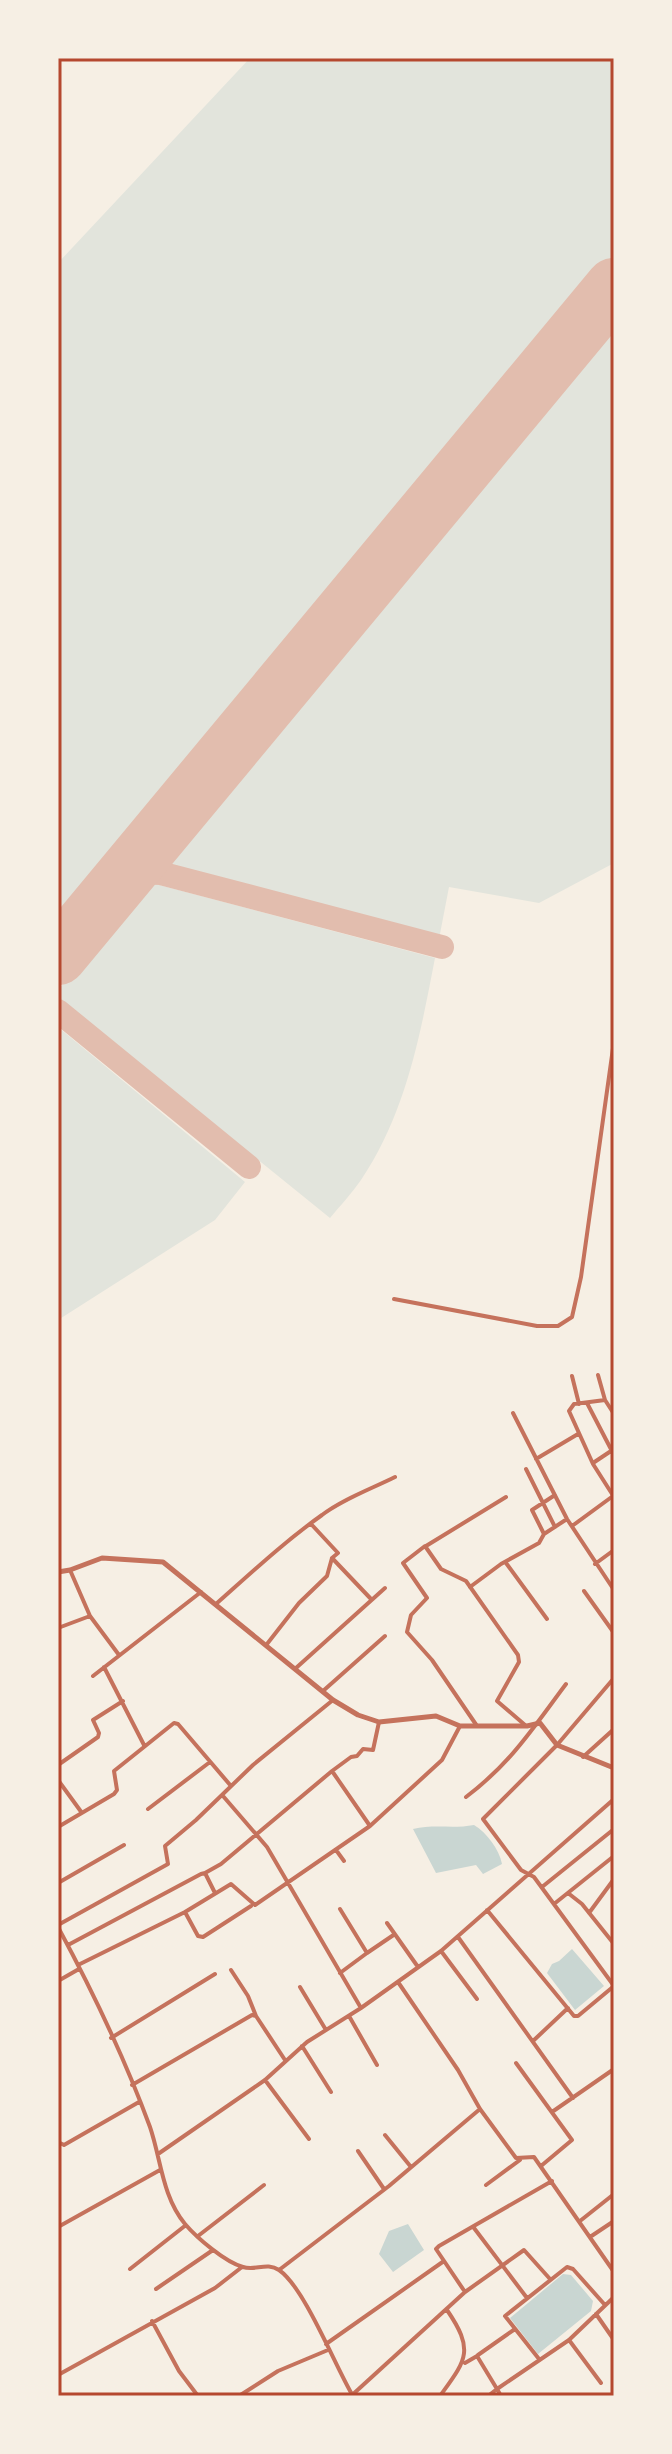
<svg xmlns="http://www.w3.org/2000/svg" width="672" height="2454" font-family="'Golos Text',sans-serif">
  <rect width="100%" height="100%" fill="#f6efe4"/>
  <path fill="#e2e4dc" d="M250,58H614V257L58,933V263Z
    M614,317V863L539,903L449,887L439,939L164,863Z
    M148,882L435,958C420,1036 406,1113 361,1180C352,1193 340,1206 330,1218L58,998V990Z
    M58,1027L245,1182L215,1220L58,1320Z"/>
  <path fill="#c9d6d2" d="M474,1825C487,1833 499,1849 502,1864L483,1874L476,1865L436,1873L413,1829C433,1824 454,1829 474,1825Z
    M572,1949L604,1986L575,2010L547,1973L552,1964L559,1961Z
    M408,2224L424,2250L393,2272L379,2254L389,2231Z
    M563,2274L571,2275L593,2301L591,2311L538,2354L510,2318Z"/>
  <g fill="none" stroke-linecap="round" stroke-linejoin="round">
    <path stroke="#e2bdae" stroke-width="24" d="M147,848L156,870L160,873L442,947
      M121,880L138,872L160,873
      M58,1011L249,1167"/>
    <path stroke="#e2bdae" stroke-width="58" d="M58,956L614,287"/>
    <path stroke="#c5725c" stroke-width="4" d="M394,1299L537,1326H558L572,1317L581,1277L614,1041
      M598,1375L605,1400L614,1414
      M572,1376L579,1404
      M605,1400L574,1404L569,1411L593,1464L614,1497
      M587,1403L614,1455
      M513,1413L567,1519L614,1590
      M536,1459L578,1434
      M593,1463L614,1449
      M526,1469L555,1527
      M572,1526L613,1496
      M544,1534L532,1510L555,1495
      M426,1546L506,1497
      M332,1558L371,1599
      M506,1563L547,1619
      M595,1564L614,1550
      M70,1570L90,1616L119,1655
      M470,1587L501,1564L539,1543L544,1534L567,1519
      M584,1591L614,1633
      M216,1604C251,1573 284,1542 322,1515C343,1499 371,1489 395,1477
      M58,1628L90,1616
      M267,1644L299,1603L327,1576L332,1558L338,1553L311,1524
      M104,1667L144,1745
      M296,1668L385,1588
      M93,1676L201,1592
      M323,1691L385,1636
      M477,1726L432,1660L407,1632L411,1615L427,1598L403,1563L425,1546L441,1569L466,1581L518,1655L519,1662L497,1701L525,1725
      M583,1757L614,1729
      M58,1765L98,1737L99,1733L93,1720L123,1701
      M332,1771L351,1757L357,1756L363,1749L373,1750L379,1722
      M58,1780L82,1813
      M223,1796L267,1847L361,2008
      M466,1797C511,1763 533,1728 566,1684
      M148,1809L210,1762
      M58,1827L114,1794L117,1790L114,1771L174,1723L178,1724L231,1786
      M336,1850L344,1861
      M205,1873L221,1864L332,1771L370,1826
      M58,1883L124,1845
      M542,1887L614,1829
      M568,1893L582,1904L614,1944
      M554,1904L614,1856
      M340,1909L367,1953L395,1934
      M487,1910L574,2016H578L614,1986
      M185,1912L198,1936L203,1937L251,1906
      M589,1913L614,1879
      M387,1923L418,1967
      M58,1925L168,1864L165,1846L196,1820L253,1765L333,1700
      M58,1927C92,1990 125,2059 150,2127C161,2159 162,2196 185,2224C197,2238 225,2262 243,2267C255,2271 267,2262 279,2270C305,2288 335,2366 353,2396
      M458,1937L573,2098
      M68,1945L201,1874L205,1873L215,1893
      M441,1951L477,1999
      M78,1965L185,1912L231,1884L255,1905L370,1826L442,1760L460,1726
      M231,1970L248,1996L256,2016
      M340,1973L367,1953
      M58,1981L79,1969
      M398,1982L458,2070L480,2109L516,2158L534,2157L614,2272
      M614,1986L534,1877L521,1870L483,1819L557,1745L614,1678
      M300,1987L326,2030
      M349,2016L377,2065
      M111,2038L215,1974
      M533,2041L568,2008
      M302,2046L331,2092
      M516,2063L572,2140L541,2166
      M265,2080L309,2139
      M132,2085L252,2015L256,2016L285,2060
      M552,2112L614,2069
      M385,2135L411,2167
      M58,2142L64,2145L139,2102
      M358,2151L384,2189
      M158,2154L265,2080L307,2042L361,2008L441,1951L614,1799
      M486,2185L520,2160
      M580,2221L614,2194
      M58,2227L160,2170
      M474,2228L527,2298
      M198,2236L264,2185
      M590,2237L614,2221
      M130,2269L186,2225
      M279,2270L389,2186L480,2109
      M156,2289L213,2250
      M465,2292L524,2250L550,2279
      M596,2314L614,2340
      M152,2321L179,2371L198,2396
      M569,2340L601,2383
      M326,2344L444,2261
      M478,2355L515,2329
      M539,2359L505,2316L567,2267L573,2269L605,2305
      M465,2363L477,2356L497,2389L488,2396
      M58,2375L215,2288L242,2267
      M239,2396L278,2371L328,2350
      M351,2396L465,2292L438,2252L436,2249L439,2246L552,2181
      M440,2396C466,2360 475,2351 447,2310
      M501,2396L497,2389L569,2340L614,2297"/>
    <path stroke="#c5725c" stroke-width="5" d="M58,1572L70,1570L102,1558L163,1562L333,1700L358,1715L379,1722L436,1716L460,1726H527L540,1723L557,1745L614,1768"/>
  </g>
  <rect width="672" height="2454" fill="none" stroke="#f6efe4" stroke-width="120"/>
  <rect x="60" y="60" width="552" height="2334" fill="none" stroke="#b5482f" stroke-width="3"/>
</svg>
